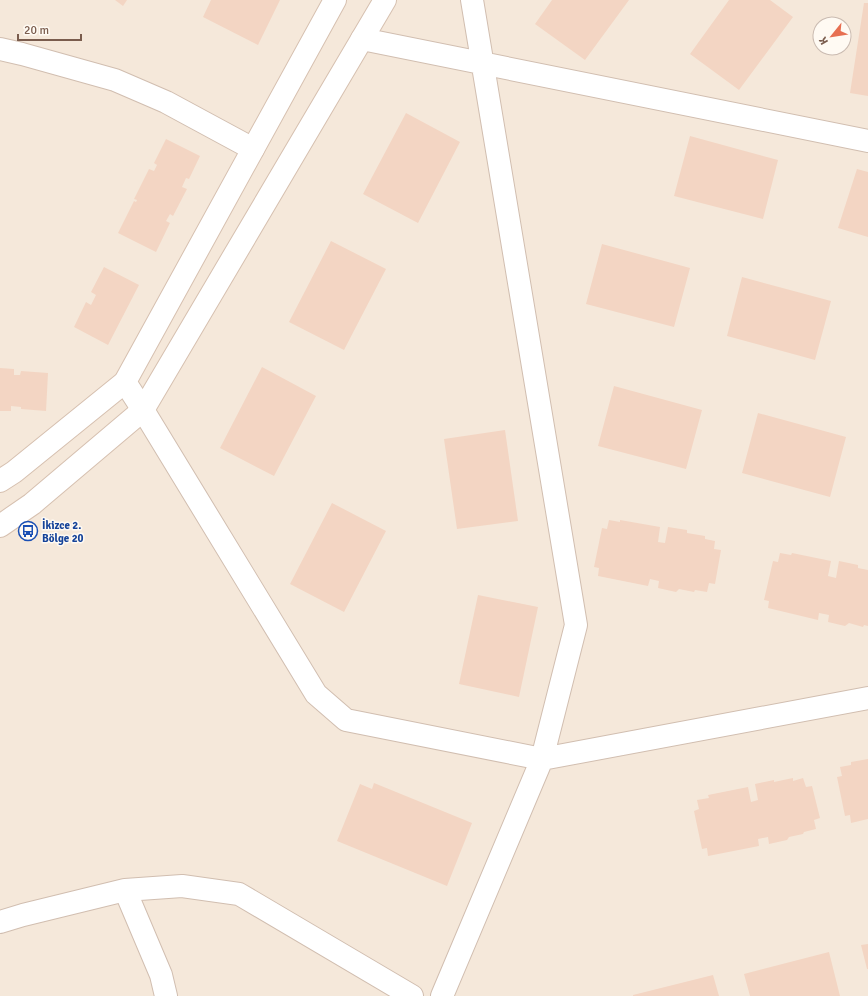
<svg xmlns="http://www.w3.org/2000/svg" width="868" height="996" font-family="Signika,sans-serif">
  <rect width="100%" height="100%" fill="#fdf6ec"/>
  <path fill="#f5e8da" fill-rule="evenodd" d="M0,0H868V996H0ZM820,24H844V48H820Z"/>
  <path fill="#f3d5c3" d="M115,0H127L123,6Z
    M211,0H280L258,45L203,17Z
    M552,0H629L585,60L535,24Z
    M729,0H770L793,17L739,90L690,54Z
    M864,3H868V96L850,93Z
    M406,113L460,142L418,223L363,194Z
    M690,136L778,160L763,219L674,196Z
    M166,139L200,156L189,179L186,178L182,187L187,189L173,216L170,214L166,221L170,223L156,252L118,233L134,201L136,202L137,200L134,199L149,169L154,171L157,165L154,163Z
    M857,169L868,172V237L838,228Z
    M331,241L386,269L344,350L289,322Z
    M602,244L690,268L674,327L586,304Z
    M104,267L139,285L108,345L74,327L86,302L91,305L96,295L91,292Z
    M742,277L831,301L815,360L727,336Z
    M262,367L316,396L274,476L220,448Z
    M0,368L14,369V375H20L21,371L48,373L46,411L21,409V407L11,406V411H0Z
    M614,386L702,410L686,469L598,446Z
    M758,413L846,437L830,497L742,473Z
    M505,430L518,521L457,529L444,439Z
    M332,503L386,531L344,612L290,584Z
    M609,520L620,522V520L660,527L658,542L665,543L668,527L687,530V533L705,536V539L715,541L714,549L721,550L715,584L709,583L707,592L695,590L694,592L679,589L676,592L658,588L659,581L650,579L648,586L598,576L599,568L594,567L602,528L607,529Z
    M780,553L791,555L792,553L831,561L828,576L836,578L839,561L858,565V568L868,570V626L864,625L863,627L849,623L845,626L828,622L829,615L819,613L818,620L768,608L769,601L764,600L773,561L778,562Z
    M478,595L538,607L519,697L459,684Z
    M868,759V819L851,823L850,815L845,816L837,777L842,776L840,767L851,765V762Z
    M793,778V781L803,778L806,787L812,786L820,818L814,820L816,829L804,832L803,834L789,837L787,840L769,844L768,837L758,839L759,846L708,856L707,848L702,849L694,811L699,809L697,800L709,798L708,795L748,787L751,802L758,800L755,784L774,780V782Z
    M374,783L472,823L447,886L337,841L360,784L372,789Z
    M868,944V969H867L861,945Z
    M829,952L840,996H750L744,974Z
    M713,975L719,996H633V995Z"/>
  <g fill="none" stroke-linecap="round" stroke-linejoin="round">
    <g stroke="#d1beb0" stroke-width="24">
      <path id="minor" d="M362,39L868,141
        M0,49L22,54L115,80L166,102L253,149
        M125,382L143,410L316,694L346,720L542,759L868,698
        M125,890L161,975L166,996
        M0,922L23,915L125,890L182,886L239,894L412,996
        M442,996L542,759L576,625L472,0"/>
    </g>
    <g stroke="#d6c0b0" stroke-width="24">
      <path id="secondary" d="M0,481L14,472L125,382L335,0
        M0,526L32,504L143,410L385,0"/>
    </g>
    <use href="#minor" stroke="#fff" stroke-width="22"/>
    <use href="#secondary" stroke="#fff" stroke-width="22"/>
  </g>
  <defs>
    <g id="bus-ring" transform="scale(1)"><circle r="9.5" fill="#fffaf3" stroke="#1a4fb4" stroke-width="1.5"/><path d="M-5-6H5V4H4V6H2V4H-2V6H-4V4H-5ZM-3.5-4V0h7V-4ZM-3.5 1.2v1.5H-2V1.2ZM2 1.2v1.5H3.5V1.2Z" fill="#1a4fb4"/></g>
  </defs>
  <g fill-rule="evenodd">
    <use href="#bus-ring" x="28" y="531"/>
  </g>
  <g text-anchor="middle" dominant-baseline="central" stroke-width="3" stroke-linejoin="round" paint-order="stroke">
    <g font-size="11" font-weight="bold" fill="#164399" stroke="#fffaf3" text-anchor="start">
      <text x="42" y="525">İkizce 2.<tspan x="42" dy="13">Bölge 20</tspan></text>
    </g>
  </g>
  <g transform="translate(832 36) rotate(240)"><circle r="19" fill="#fffaf3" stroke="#cabbb1"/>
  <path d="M0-3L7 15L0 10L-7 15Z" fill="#e76f51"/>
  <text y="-6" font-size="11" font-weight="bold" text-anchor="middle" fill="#7a5c4d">K</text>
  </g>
  <path d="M18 34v6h63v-6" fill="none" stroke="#7a5c4d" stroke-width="2"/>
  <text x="24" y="34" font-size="12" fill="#7a5c4d" stroke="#fffaf3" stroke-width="3" paint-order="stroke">20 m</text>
</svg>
